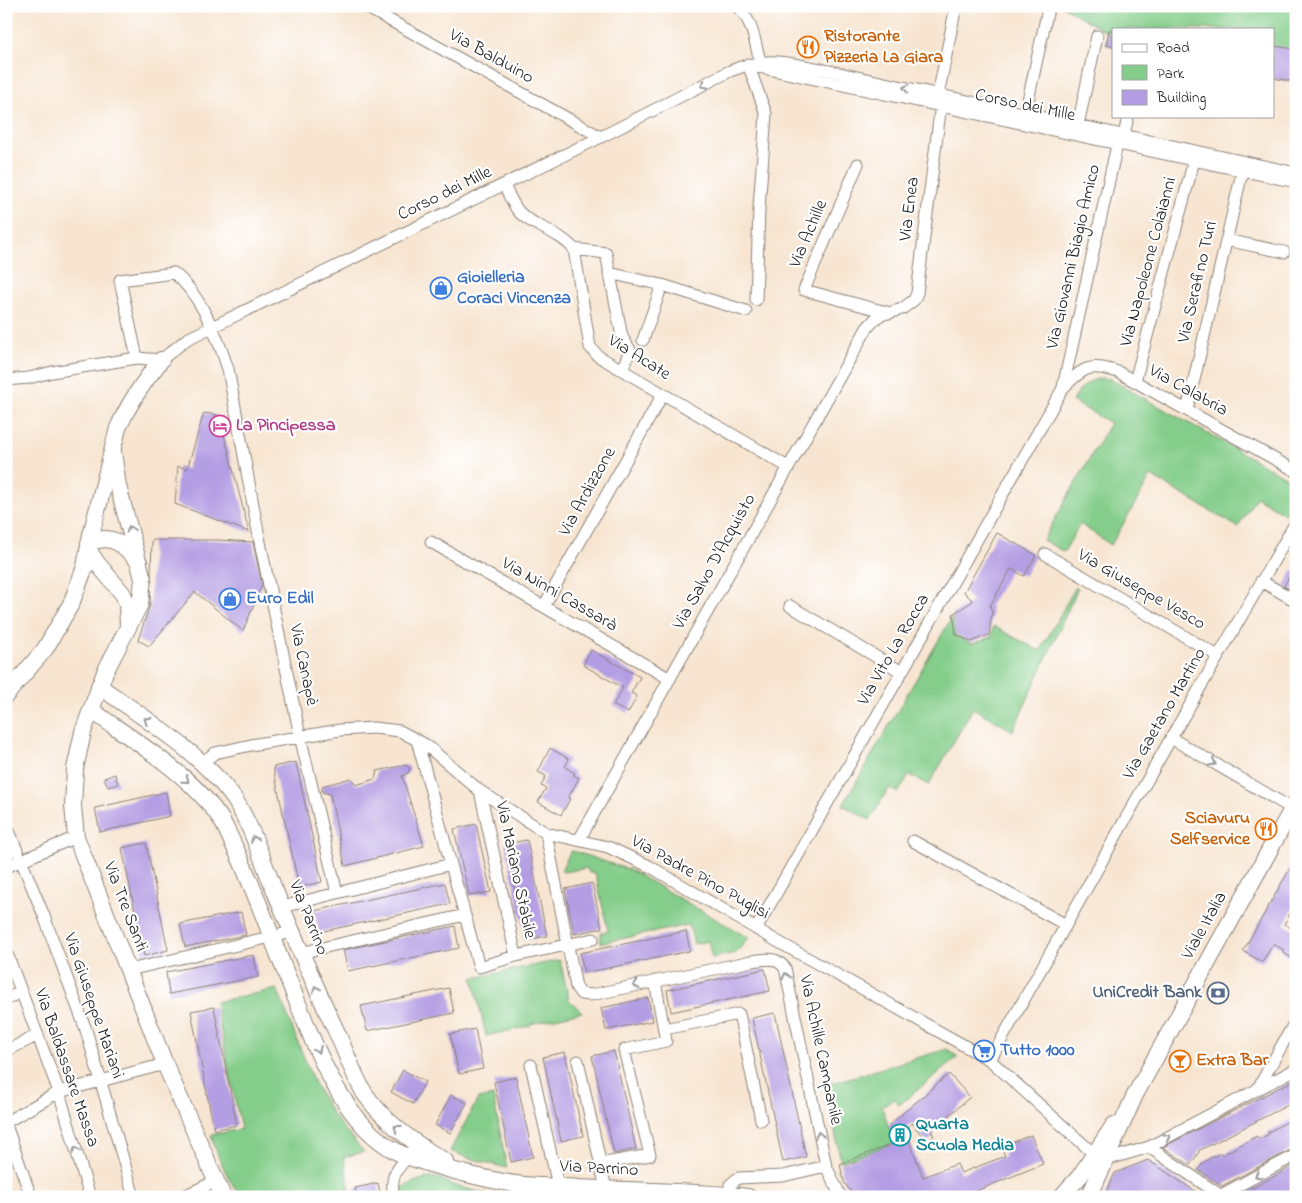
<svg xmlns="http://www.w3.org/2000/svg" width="1302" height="1203" font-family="'Indie Flower',sans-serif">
  <rect width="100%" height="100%" fill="#fff"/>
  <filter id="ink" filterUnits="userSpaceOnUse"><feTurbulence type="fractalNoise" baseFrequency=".02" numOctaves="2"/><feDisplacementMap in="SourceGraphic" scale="10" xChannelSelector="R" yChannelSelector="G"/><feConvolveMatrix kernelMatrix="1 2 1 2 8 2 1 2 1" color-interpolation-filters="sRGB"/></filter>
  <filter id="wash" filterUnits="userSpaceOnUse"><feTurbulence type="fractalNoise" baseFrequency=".0096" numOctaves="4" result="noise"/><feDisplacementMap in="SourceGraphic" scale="20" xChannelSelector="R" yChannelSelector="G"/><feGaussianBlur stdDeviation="1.12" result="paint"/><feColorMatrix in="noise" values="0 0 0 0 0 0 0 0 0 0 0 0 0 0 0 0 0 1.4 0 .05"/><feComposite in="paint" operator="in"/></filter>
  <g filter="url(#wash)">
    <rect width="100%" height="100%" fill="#f7e5d1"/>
    <path fill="#84cd8a" stroke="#507453" d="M1062,6H1296V82L1273,78V29H1113V46L1106,45L1108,33Z
      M1101,378L1110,379L1296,483V497L1285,514L1256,497L1238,527L1151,476L1111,545L1080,524L1064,552L1043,540L1110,423L1072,401C1081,388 1086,381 1101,378Z
      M1075,588H1078L1013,731L973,708L929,785L909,775L898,793L889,788L870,820L843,805L952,617L955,635L972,644L991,637L993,626L1040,651Z
      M573,851L630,870L749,938L736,953L712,958L708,941L694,944L689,925L601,943L600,933L608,931L595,872L589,873L587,868L563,872L561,870L570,852Z
      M560,960L569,1000L582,1012L530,1024V1026L486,1036L473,978Z
      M277,989L314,1083L334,1117L364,1152L344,1157L351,1197H343L342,1189L302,1197H241C228,1180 217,1156 211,1135L241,1129L215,1002Z
      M947,1049L958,1057L899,1105L893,1098L882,1107L894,1143L841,1162L825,1085Z
      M493,1096L507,1168L468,1158L450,1151L478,1099Z
      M438,1178L454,1185L496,1197H402L401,1188C413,1182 424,1177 438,1178Z"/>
    <g id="blocks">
      <path fill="#b39de3" d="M1109,30H1113V46L1106,45Z
        M1273,46L1296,49V82L1273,78Z
        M204,413L217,415L225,438L249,532L175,504L178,466L187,469Z
        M997,533L1036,555L1024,576L1011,569L990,606L992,613L989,635L971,642L956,634L953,614L973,601L964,592Z
        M152,540H218L253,542L262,585L243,631L195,592L149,646L138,640L150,605Z
        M1293,570L1296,572V593L1284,586Z
        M591,650L640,677L631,693L637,696L628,713L613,705L623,688L583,665Z
        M550,748L569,759L565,767L575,773L573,775L579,778L568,798L570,799L561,815L538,802L546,788L541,786L546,776L538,772Z
        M296,762L322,882L299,887L273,767Z
        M406,765L410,768L408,773L402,776L424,846L345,866L330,794L322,792V786L351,778L356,785L375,779L377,771Z
        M115,774L118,784L108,787L104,778Z
        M166,792L170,816L100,832L95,808Z
        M476,824L491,892L469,896L454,829Z
        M527,840L547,936L526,940L505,844Z
        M146,843L168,950L144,956L122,848Z
        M1296,858V904L1284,924L1296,931V953L1293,959L1282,952L1284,950L1273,944L1262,962L1243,951Z
        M445,883L450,904L319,932L314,911Z
        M592,883L602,928L574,934L565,889Z
        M241,912L246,935L185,947L180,924Z
        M455,926L459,948L348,971L343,950Z
        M686,931L690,951L584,973L580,953Z
        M254,955L258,977L169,994L166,972Z
        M765,969L770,991L671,1012L667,990Z
        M449,988L454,1013L367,1031L361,1006Z
        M648,998L653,1021L606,1030L601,1008Z
        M214,1007L237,1125L214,1130L191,1011Z
        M775,1013L806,1157L783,1162L752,1018Z
        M475,1029L483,1069L459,1074L450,1034Z
        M614,1051L636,1149L614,1154L592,1056Z
        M565,1052L583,1136L561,1141L543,1057Z
        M403,1070L425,1082L413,1104L391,1092Z
        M949,1074L970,1097L931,1131L934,1136L927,1142L912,1123L905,1129L923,1177L957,1164L961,1173L1005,1156L1001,1147L1031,1135L1043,1164L961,1197H950L949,1194L942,1197H854L844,1182L840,1164L895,1143L889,1125Z
        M516,1077L533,1157L511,1162L494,1082Z
        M1296,1079V1101L1198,1151L1199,1152L1190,1165L1163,1147Z
        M451,1095L467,1103L450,1133L435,1125Z
        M1296,1117V1147L1222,1186L1198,1170L1203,1163L1210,1158L1221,1153L1222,1155L1257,1136L1259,1139L1269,1134L1268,1132Z
        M1148,1160L1204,1197H1104L1115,1173Z
        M1296,1164V1192L1287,1197H1237Z
        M378,1183L381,1197H357L355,1188Z
        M336,1192L337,1197H316V1196Z"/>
    </g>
  </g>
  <g filter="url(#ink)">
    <use href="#blocks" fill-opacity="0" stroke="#8a8076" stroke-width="1"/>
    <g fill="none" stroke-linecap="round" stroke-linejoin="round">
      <g stroke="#8a8076" stroke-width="13">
        <path id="street" d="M364,6L601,137
          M736,6C752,17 755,43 760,61
          M748,64L766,114L759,208L756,300
          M754,66L1296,182
          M938,95L956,6
          M1025,114L1048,9
          M1078,125L1097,36
          M1124,136L1128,116
          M858,164L804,290L890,313
          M504,185C508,193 513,205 519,212C533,227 557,230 574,249L590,347L598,356L788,467
          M1226,240L1284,252
          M574,249L606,253L622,337L630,350L622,370
          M609,273L662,285L746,311
          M643,340L662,285
          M6,380L29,378L52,372L137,358
          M1135,381L1196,153
          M1063,387L1119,136
          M1187,410L1244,164
          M431,542L670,679
          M1045,554L1218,656
          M1261,581L1296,601
          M544,606L663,394
          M790,606L902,672
          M1171,738L1296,811
          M417,740L479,967L516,956L593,939
          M201,763L215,753L251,745L340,730L374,728L400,731L426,745L480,791L546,833L608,847L649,866L775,940L990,1060L1094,1154
          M480,791L516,956
          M9,831L44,916L86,1030L134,1197
          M546,833L576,987L581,994L591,995L752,961C767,959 775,956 785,968L826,1166L841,1197
          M579,840L867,328L878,316L902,309L914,300L917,293L942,96
          M913,841L1066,925
          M6,867L76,837
          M337,893L300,736L259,537L228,369C218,338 200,294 174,273L120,280L137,358L161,360L187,339L212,327L601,137L730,71C767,56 784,62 821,69L1296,173
          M282,907L451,864
          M756,929L1063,388C1084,367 1089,363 1118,372L1296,471
          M6,951L59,1092L90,1197
          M300,953L465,915
          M129,970L292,932
          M6,1000L21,991
          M664,1029L739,1014L761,1120
          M6,1051L38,1035
          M990,1060L1171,738L1296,522
          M578,1061L606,1189
          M531,1065L558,1186
          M1257,1090L1296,1020
          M6,1122L59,1092L165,1064
          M6,1125L31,1197
          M1149,1147L1223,1197
          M1106,1160L1149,1147L1296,1069
          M600,1164L650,1155L624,1050L666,1041L655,981
          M730,1195V1185L738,1178L783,1176L826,1166
          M1221,1195L1296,1155
          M182,1197L216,1181
          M394,1197C389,1173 398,1170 411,1152"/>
      </g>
      <g stroke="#8a8076" stroke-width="18">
        <path id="secondary" d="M113,452L118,486L143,579L140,604L105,672L83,732L75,769L73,806L76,837L165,1064L223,1197
          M89,543C112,532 125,546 139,562
          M88,549L97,563L123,594L127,604L128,625
          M99,686C144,718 204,755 235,800C250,824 260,853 270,879C292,932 314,984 338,1035C346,1053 355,1078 365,1094C385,1123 415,1144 445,1161
          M6,695L45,649L71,604L85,567L91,535L118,428C129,403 144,381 161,360
          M91,710C134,741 194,776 222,821C228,832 233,844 238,854C257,896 272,939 289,981C313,1040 343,1134 409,1157C440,1168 483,1179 515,1184C536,1187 558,1186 579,1188C635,1191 692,1191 748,1197
          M1061,1197L1080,1176L1114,1125
          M1089,1197L1135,1095L1296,802"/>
      </g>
      <use href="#street" stroke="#fff" stroke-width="11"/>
      <use href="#secondary" stroke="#fff" stroke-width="16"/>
    </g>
    <defs><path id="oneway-chevron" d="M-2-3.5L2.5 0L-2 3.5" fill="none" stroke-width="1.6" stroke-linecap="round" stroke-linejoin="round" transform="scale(1.25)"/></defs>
    <g stroke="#999">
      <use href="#oneway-chevron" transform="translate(704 85) rotate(153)"/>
      <use href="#oneway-chevron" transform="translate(906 88) rotate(-168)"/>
      <use href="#oneway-chevron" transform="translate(130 529) rotate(-108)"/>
      <use href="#oneway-chevron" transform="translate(147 720) rotate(-144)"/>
      <use href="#oneway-chevron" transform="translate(1213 763) rotate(30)"/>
      <use href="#oneway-chevron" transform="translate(186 780) rotate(40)"/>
      <use href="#oneway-chevron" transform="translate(254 839) rotate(-114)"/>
      <use href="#oneway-chevron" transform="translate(786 976) rotate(-104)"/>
      <use href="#oneway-chevron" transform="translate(636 985) rotate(168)"/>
      <use href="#oneway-chevron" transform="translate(316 989) rotate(-115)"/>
      <use href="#oneway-chevron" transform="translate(318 1050) rotate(64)"/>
      <use href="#oneway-chevron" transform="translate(397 1128) rotate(-142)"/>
      <use href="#oneway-chevron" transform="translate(819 1135) rotate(-102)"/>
      <use href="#oneway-chevron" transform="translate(1167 1137) rotate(-28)"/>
      <use href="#oneway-chevron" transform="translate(76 1150) rotate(-106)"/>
      <use href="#oneway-chevron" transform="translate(1258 1175) rotate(152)"/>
    </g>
  </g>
  <defs>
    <g id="restaurant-ring" transform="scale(1.125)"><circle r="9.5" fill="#fff" stroke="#e8710a" stroke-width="1.5"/><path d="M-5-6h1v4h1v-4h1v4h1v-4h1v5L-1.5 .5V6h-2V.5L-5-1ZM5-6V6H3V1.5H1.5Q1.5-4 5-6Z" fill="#e8710a"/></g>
    <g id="shop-ring" transform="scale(1.125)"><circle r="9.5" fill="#fff" stroke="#3f7fe0" stroke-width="1.5"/><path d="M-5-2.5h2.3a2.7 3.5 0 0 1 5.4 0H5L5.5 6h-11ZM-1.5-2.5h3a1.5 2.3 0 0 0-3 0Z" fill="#3f7fe0"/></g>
    <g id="hotel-ring" transform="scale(1.125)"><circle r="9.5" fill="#fff" stroke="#d1479c" stroke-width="1.5"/><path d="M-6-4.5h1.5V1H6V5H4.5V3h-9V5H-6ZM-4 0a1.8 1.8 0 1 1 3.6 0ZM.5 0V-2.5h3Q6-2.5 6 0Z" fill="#d1479c"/></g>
    <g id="bank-ring" transform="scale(1.125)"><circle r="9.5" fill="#fff" stroke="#5c6f8a" stroke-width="1.5"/><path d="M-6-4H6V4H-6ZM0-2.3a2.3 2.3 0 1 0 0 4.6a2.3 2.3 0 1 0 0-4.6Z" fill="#5c6f8a"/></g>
    <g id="supermarket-ring" transform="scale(1.125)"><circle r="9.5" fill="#fff" stroke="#3f7fe0" stroke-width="1.5"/><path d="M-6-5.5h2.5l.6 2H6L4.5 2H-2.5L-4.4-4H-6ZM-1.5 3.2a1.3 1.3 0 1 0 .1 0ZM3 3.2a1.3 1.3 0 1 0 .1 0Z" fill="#3f7fe0"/></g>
    <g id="bar-ring" transform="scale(1.125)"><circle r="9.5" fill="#fff" stroke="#e8710a" stroke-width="1.5"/><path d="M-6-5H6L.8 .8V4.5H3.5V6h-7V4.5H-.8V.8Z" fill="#e8710a"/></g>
    <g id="building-ring" transform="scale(1.125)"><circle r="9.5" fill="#fff" stroke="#0f9aa8" stroke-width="1.5"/><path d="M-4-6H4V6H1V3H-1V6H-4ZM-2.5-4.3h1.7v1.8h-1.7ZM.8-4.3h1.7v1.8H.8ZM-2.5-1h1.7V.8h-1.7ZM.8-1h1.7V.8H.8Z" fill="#0f9aa8"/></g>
  </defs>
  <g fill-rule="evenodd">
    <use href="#restaurant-ring" x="808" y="47"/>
    <use href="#shop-ring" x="441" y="288"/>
    <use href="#hotel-ring" x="220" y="426"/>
    <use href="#shop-ring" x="230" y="599"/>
    <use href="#restaurant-ring" x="1266" y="829"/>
    <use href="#bank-ring" x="1218" y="993"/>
    <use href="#supermarket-ring" x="984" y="1051"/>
    <use href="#bar-ring" x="1180" y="1061"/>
    <use href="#building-ring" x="900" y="1135"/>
  </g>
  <g text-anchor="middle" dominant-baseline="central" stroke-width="4.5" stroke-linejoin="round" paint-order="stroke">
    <g font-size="18" font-weight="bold" fill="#c56008" stroke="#fff" text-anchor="start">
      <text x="824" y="37">Ristorante<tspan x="824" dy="21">Pizzeria La Giara</tspan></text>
      <text x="1250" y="819" text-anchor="end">Sciavuru<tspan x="1250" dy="21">Selfservice</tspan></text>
      <text x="1196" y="1061">Extra Bar</text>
    </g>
    <g font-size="18" fill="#1c1c1c" stroke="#fff">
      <text transform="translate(491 57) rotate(29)">Via Balduino</text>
      <text transform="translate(1025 106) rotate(12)">Corso dei Mille</text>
      <text transform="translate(445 194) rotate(-26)">Corso dei Mille</text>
      <text transform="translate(910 209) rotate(-83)">Via Enea</text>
      <text transform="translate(809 234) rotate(-67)">Via Achille</text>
      <text transform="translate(1074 257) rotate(-77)">Via Giovanni Biagio Amico</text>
      <text transform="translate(1149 262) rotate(-75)">Via Napoleone Colaianni</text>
      <text transform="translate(1198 282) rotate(-77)">Via Serafino Turi</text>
      <text transform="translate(639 358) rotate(32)">Via Acate</text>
      <text transform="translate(1188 391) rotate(29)">Via Calabria</text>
      <text transform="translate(588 492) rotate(-61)">Via Ardizzone</text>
      <text transform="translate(715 562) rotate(-61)">Via Salvo D'Acquisto</text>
      <text transform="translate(1141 590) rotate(30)">Via Giuseppe Vesco</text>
      <text transform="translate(559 595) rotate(30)">Via Ninni Cassarà</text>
      <text transform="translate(894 650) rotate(-60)">Via Vito La Rocca</text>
      <text transform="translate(303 665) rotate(78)">Via Canapè</text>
      <text transform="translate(1165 714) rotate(-60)">Via Gaetano Martino</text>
      <text transform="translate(515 870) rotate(78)">Via Mariano Stabile</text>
      <text transform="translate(700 878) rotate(29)">Via Padre Pino Puglisi</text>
      <text transform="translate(125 907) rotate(69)">Via Tre Santi</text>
      <text transform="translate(308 918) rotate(68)">Via Parrino</text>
      <text transform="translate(1205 926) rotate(-61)">Viale Italia</text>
      <text transform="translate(93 1006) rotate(71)">Via Giuseppe Mariani</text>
      <text transform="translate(820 1050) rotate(78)">Via Achille Campanile</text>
      <text transform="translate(66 1068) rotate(71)">Via Baldassare Massa</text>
      <text transform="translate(599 1169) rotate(3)">Via Parrino</text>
    </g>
    <g font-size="18" font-weight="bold" fill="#366cbe" stroke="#fff" text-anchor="start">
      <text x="457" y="278">Gioielleria<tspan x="457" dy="21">Coraci Vincenza</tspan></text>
      <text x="246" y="599">Euro Edil</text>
      <text x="1000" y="1051">Tutto 1000</text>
    </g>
    <g font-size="18" font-weight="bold" fill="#b23c85" stroke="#fff" text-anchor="start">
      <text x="236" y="426">La Pincipessa</text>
    </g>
    <g font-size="18" font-weight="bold" fill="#4e5e75" stroke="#fff" text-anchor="end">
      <text x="1202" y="993">UniCredit Bank</text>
    </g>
    <g font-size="18" font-weight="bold" fill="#0d838f" stroke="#fff" text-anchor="start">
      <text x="916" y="1125">Quarta<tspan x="916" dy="21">Scuola Media</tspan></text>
    </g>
  </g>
  <rect width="1302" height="1203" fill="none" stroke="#fff" stroke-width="25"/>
  <rect x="1112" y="28" width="162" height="90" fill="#ffffff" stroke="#a4a4a4"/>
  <rect x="1122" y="44" width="25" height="8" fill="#ffffff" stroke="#a4a4a4"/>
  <text x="1157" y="52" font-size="15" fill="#1c1c1c">Road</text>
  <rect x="1122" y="65" width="25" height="15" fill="#84cd8a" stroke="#a4a4a4"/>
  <text x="1157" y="78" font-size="15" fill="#1c1c1c">Park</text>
  <rect x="1122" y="90" width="25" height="15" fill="#b39de3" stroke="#a4a4a4"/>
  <text x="1157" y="102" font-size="15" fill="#1c1c1c">Building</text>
</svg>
